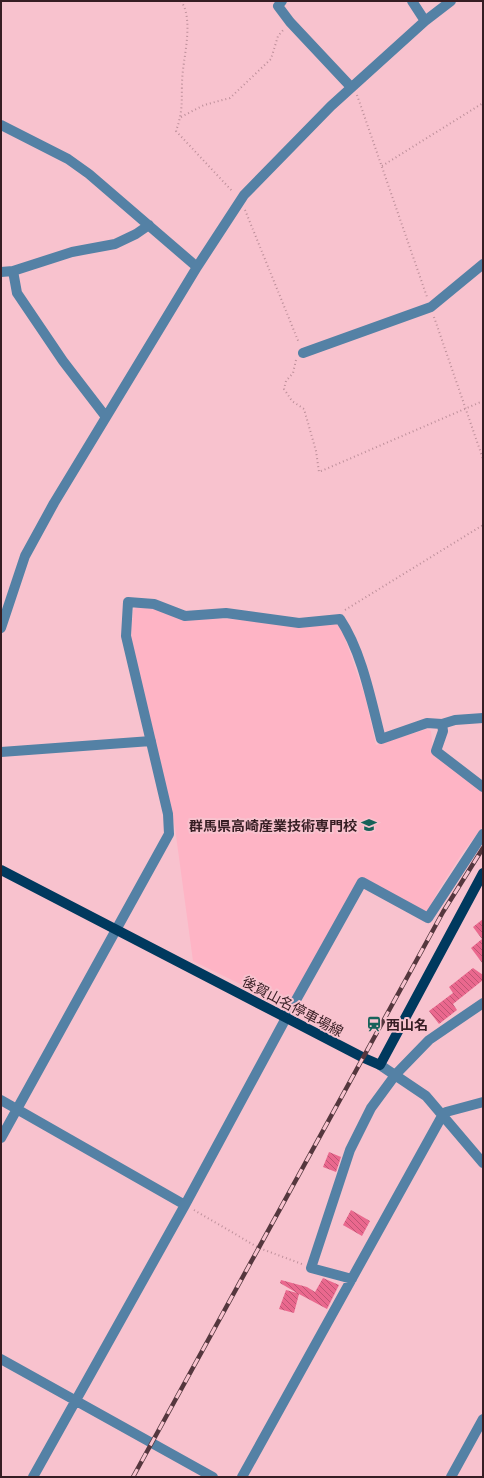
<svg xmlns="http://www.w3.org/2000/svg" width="484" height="1478" font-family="Commissioner,'Noto Sans JP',sans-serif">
  <defs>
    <pattern id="building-back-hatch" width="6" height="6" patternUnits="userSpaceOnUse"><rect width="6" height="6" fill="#ea688e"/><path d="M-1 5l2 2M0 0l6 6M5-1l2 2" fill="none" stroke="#be5574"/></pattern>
  </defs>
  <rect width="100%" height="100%" fill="#f8c2ce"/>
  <path fill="#feb4c5" d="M138,607L212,618L258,621L336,624L341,627L365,696L376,745L427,729L431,731L433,751L483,793V826L463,852L438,891L428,911L424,912L361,878L287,1007L193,961L175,828L131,638L133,610Z"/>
  <path fill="url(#building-back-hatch)" d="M483,919V964L471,948L482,939L473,927Z
    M473,968L483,975V980L453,1004L457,1010L439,1024L429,1011L453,993L449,987Z
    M329,1152L341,1157L336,1172L323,1167Z
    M351,1210L370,1221L362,1236L343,1225Z
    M323,1278L339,1285L327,1309L299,1294L294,1313L279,1309L286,1290L297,1293L280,1283L281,1280L307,1287L315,1292Z"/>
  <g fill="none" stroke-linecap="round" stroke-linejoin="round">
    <path stroke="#bd8f9a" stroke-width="2" stroke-dasharray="1 3" stroke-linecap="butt" d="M181,1C193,18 185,51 183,70C180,95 185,106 176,131L233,192
      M357,95L427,297
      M181,117L204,105L230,98L271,59L278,36L284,29
      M382,166L483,103
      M245,210L299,343
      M434,317L483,459
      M296,360L293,373L286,381L284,389L292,401L304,409L316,451L319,472L483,401
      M345,610L483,525
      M194,1210L259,1248L302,1264"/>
    <path stroke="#5481a5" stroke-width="10" d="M282,1L278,6L290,22L351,87
      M412,1L425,21
      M1,125L68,159L89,174L197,267
      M13,271L17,293L63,361L106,417
      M1,272L13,271L72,252L115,244L136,234L149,225
      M303,353L431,307L483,264
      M1,628L25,556L54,503L197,267L244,195L331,106L425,21L451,1
      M442,724L455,720L483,718
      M1,752L151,741
      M380,1065L426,1096L483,1163
      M1,1100L185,1205
      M1,1138L169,834L168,814L126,636L128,602L154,604L185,616L226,613L299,623L340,619C362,652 371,700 381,739L427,723L442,724L443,731L436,751L483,787
      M352,1279L311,1268L350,1150L371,1108L396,1074L429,1040L483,1003
      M1,1359L213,1477
      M33,1477L185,1205L286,1018L362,882L428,918L483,834
      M242,1477L442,1116L446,1112L483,1102
      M451,1477L483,1419"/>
    <path stroke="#00395e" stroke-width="10" d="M1,870L364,1058L380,1065L483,873"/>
    <g stroke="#55373e" stroke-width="4.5">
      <path id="rail" d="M133,1477L443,912L483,848"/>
    </g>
    <use href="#rail" stroke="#f8c2ce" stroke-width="3" stroke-dasharray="9" stroke-linecap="butt"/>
  </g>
  <defs>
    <g id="school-bare" transform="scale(1.2)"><path d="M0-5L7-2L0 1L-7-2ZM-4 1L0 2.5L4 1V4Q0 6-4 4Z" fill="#17625a" stroke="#f8c2ce" stroke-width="2.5" paint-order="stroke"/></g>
    <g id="station-bare" transform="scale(1.2)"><path d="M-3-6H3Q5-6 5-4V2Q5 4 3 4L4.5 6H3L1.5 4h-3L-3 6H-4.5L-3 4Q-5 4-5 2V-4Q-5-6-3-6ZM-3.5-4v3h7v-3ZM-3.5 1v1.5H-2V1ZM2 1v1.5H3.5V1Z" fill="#17625a" stroke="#f8c2ce" stroke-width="2.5" paint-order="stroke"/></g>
  </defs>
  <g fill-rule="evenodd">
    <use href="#school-bare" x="369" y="825"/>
    <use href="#station-bare" x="374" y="1024"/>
  </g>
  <g text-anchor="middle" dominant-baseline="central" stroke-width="4" stroke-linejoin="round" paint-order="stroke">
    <g font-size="14" font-weight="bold" fill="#361d23" stroke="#f8c2ce" text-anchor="end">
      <text x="357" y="825">群馬県高崎産業技術専門校</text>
      <text x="386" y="1024" text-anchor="start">西山名</text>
    </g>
    <g font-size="14" fill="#361d23" stroke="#f8c2ce">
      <text transform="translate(293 1006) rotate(28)">後賀山名停車場線</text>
    </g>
  </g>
  <rect width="484" height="1478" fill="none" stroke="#361d23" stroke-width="4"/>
</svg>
